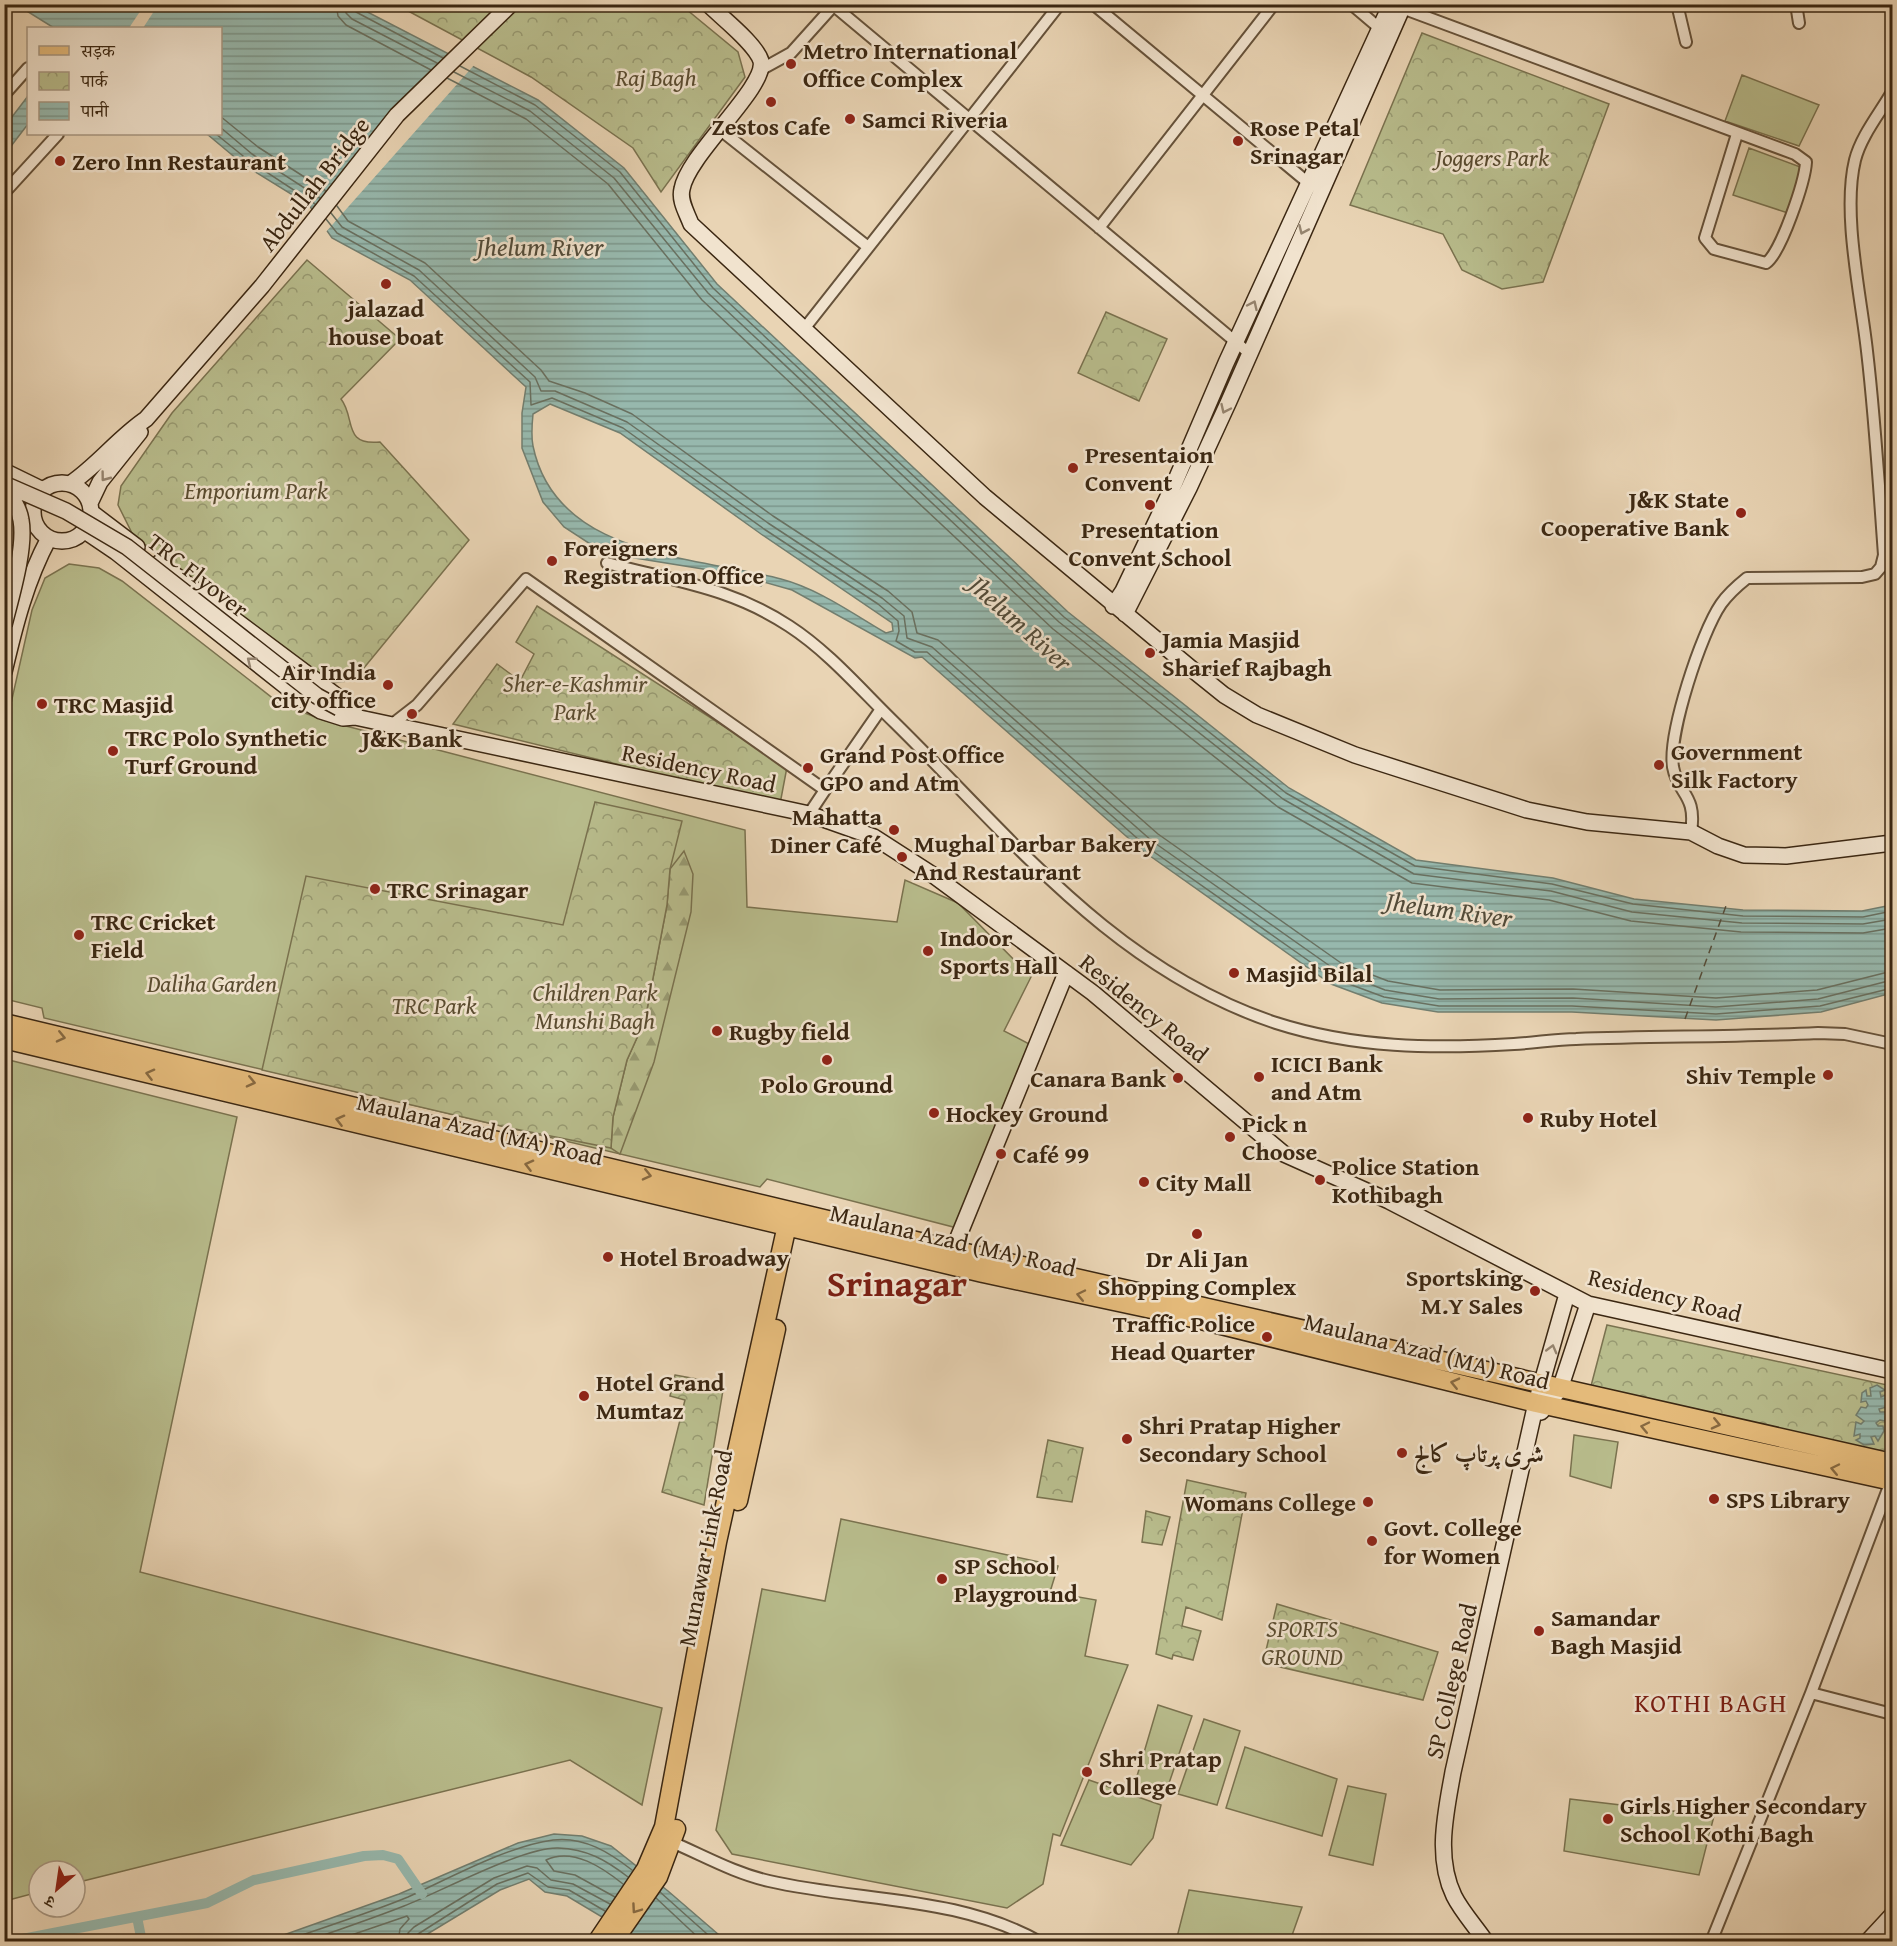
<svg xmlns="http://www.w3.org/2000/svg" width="1897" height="1946" font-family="'Gentium Book Plus',Amiri,'Noto Serif Devanagari',serif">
  <defs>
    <pattern id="forest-firs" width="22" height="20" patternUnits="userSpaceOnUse" patternTransform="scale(1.5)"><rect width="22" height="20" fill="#b8bc8c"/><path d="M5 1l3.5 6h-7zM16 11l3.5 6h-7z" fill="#979971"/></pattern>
    <pattern id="park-crowns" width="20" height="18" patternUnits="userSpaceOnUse" patternTransform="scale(1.5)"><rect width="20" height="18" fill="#b8bc8c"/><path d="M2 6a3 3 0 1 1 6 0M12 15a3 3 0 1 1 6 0" fill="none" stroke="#979971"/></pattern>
    <pattern id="water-rules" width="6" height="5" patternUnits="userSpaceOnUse" patternTransform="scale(1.5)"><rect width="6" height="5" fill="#97b8ad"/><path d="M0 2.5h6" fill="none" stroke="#7c968b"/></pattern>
  </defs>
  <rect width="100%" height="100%" fill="#e9d4b4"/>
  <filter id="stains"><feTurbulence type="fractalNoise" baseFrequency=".00333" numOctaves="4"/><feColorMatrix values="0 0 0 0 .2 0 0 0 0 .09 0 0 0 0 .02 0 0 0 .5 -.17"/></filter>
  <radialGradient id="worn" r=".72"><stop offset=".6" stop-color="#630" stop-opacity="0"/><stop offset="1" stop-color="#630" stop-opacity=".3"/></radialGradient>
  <path fill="#b8bc8c" stroke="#7a724f" stroke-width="1.5" d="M1742,75L1819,105L1799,146L1725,121Z
    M1749,148L1803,168L1788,213L1733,195Z
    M69,564L99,568L122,581L279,703L323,720L745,830L747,907L897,922L905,880L958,903L1031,977L1004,1031L1037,1048L965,1230L767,1179L760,1187L44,1018L42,1008L5,999V730L32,610L45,578Z
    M5,1059L237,1117L140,1572L662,1708L642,1805L570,1760L75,1883V1871H39V1892L5,1901Z
    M1574,1435L1618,1442L1611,1488L1570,1476Z
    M841,1519L1058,1566L1050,1592L1096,1600L1085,1656L1128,1665L1060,1836L1053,1834L1043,1884L1007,1908L732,1854L716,1830L762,1589L825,1601Z
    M1158,1705L1192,1716L1166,1792L1135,1783Z
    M1204,1719L1240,1731L1217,1805L1178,1794Z
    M1245,1747L1337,1779L1322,1836L1226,1808Z
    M1089,1780L1161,1805L1153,1838L1131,1865L1061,1845Z
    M1348,1786L1386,1794L1373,1865L1329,1855Z
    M1570,1799L1714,1816L1699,1875L1564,1851Z
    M1189,1890L1302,1907L1290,1941H1176Z"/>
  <path fill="url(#forest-firs)" stroke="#7a724f" stroke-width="1.5" d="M684,851L693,874L691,912L654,1062L620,1154L611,1148L613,1117L627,1060L645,1020L667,905L670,869Z"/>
  <path fill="url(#park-crowns)" stroke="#7a724f" stroke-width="1.5" d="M397,5H681L738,52L745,77L661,192L633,148L531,77Z
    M1422,33L1609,104L1543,282L1502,289L1462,270L1443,234L1350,205Z
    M307,260L400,339L341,399C356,418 342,446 380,442L469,540L354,680L325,684L133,535L118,505L121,486L172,413Z
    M1106,312L1167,339L1139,401L1078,373Z
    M537,606L787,767L780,804L453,724L497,664L520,681L534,654L516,642Z
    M595,802L682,821L670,869L667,905L645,1020L627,1060L613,1117L611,1148L510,1128L262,1070L306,876L563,925Z
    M1607,1325L1892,1386V1454L1591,1386Z
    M675,1375L724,1384L704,1505L662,1492L685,1400L670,1396Z
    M1048,1440L1083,1448L1072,1502L1037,1497Z
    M1187,1480L1246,1493L1222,1620L1186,1607L1182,1626L1201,1631L1193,1660L1173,1655L1172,1659L1156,1654Z
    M1146,1511L1170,1517L1162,1545L1142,1542Z
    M1277,1604L1438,1652L1423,1700L1263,1663Z"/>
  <path fill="url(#water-rules)" stroke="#727e6f" stroke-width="1.5" fill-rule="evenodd" d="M17,5H354L538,100L624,168L717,284L1068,612L1289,788L1416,860L1553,878L1634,899L1743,910L1862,911L1892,905V993L1821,1012L1716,1020L1572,1012H1438L1382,1003L1331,984L1143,851L922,657L915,658L792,590L764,582L761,586L703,569L604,553L564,527L543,502L522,448V413L526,387L410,280L332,238L309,205L244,165L207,134H220V28H54ZM550,404L620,433L761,534L892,623L893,631L886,633C853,614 819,589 781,579C693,556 556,557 533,446C531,436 532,424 533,414Z
    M28,96V124L5,154V126Z
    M1877,1385L1885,1390L1880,1392L1881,1397L1888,1394L1887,1407L1879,1409L1880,1412H1886L1885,1421L1880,1420L1876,1423L1878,1426H1883L1884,1431L1878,1441L1875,1436L1871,1437L1874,1444L1864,1445L1856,1440L1860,1438V1434L1854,1436L1856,1422L1861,1424L1864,1421L1856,1415L1861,1407L1866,1408L1868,1405L1866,1401L1861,1402L1862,1393L1866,1390L1867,1396H1871L1870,1388Z
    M554,1834L582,1836L611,1846L668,1891L726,1941H632L634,1936L567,1896L545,1892L529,1879L500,1890L416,1941L264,1942L399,1894L518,1843Z"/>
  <path fill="#e9d4b4" d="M145,4L158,5L143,28H129Z
    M456,54L475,64L325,233L313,216Z"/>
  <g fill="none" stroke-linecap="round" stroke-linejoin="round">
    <path stroke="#697060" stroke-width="1.5" d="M336,4L338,16L346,25L431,70
      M345,4L346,13L352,19L437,63
      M352,4L356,12L443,58
      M460,66L535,105L620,172L713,288L1064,617L1286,793L1415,866L1552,884L1633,904L1743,916L1863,917L1892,911
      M454,72L530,111L614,178L708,293L1059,622L1283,799L1414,874L1551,891L1632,912L1742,923L1863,924L1892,919
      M447,78L526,119L608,184L702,300L1053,629L1278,807L1412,883L1549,900L1631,921L1741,932L1863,933L1892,928
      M220,116L258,147L326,191
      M220,127L252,154L320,198
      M216,134L248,160L315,204
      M337,206L348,221L425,263L541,370L549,381L585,393L632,414L773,516L888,591L912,612L917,633L938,640L1158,834L1341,963L1388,981L1440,990L1573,989L1716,998L1817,990L1892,971
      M331,213L342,227L419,270L535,377L541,391H555L627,422L768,523L882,598L904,616L907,638L932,647L1152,841L1337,971L1385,990L1439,999L1573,998L1716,1007L1818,999L1892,980
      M326,219L337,233L414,276L530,382L531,405L552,398L623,428L764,529L878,604L898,621L899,631L896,641L915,652H927L1147,847L1333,978L1384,997L1439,1006H1572L1716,1014L1820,1006L1892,988
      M660,1892L716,1942
      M615,1897L575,1875L554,1871L546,1860C573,1847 603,1868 623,1884
      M656,1898L703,1942
      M282,1942C324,1927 367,1914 408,1897C450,1878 508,1846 553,1840C584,1836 610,1853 632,1870
      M304,1942C338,1930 371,1919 404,1906C440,1892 523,1847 558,1848C587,1849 606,1860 628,1877
      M331,1942L407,1916L409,1919L400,1929L398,1942
      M407,1942L408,1933L414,1927L494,1878L527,1866L537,1868L551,1880L573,1884L610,1904
      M414,1942L418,1934L497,1884L528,1873L548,1887L569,1890L605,1911"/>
    <path stroke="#97b8ad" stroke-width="10" d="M137,1917L142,1942
      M7,1942L207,1903L254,1880L364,1856L383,1855L398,1859L422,1894"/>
    <path stroke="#524b39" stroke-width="1.5" stroke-dasharray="8 6" stroke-linecap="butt" d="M1685,1019L1727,903"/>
    <g stroke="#66523a" stroke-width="14">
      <path id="street" d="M1093,4L1312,186
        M1351,4L1384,32
        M1677,4L1686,42
        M1796,4L1799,23
        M834,6L1249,353
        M1402,8L1795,154L1806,162C1805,181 1781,253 1766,263L1714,249L1705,238L1737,134
        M760,70L791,53L835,4
        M4,95L28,68
        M718,128L868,247
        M4,193L58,134
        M1099,228L1274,4
        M804,329L1060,4
        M607,563C673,581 730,587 789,626C829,652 861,690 895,723C1013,839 1113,969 1276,1023C1354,1048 1433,1049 1514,1044C1535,1043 1556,1039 1576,1039C1657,1036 1737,1037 1818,1033L1845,1034L1892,1044
        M390,726L417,705L526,579L825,790L809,814
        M825,790L881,709
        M1691,832C1697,794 1678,795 1673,767C1668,734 1701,633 1721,604C1728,594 1737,586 1747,578L1862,577L1875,574L1881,567L1884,555C1879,487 1875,419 1867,351C1861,296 1842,213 1855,160C1861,136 1880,113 1892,92
        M1811,1693L1892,1714
        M667,1840C701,1854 733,1873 769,1881C860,1902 956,1895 1040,1942
        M1711,1942L1811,1693L1891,1481"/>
    </g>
    <g stroke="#3b2712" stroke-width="18">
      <path id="secondary" d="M708,4C721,17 756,44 761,61C767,87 688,154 682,189C679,201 687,213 691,224L985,497L1193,670L1224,695L1257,715L1355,755L1527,810L1587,822L1691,832L1718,846L1744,855L1786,856L1892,843
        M4,471L43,490
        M33 512a29 29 0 1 1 58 0a29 29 0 1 1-58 0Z
        M70,484C98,465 118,438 146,419L262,286L397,115L511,4
        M90,503L100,482L140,432
        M91,512L137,547
        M85,531L116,552L303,700L321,711L343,718L355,717L809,814L874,837L933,875L1093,993L1284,1154L1389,1201L1588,1304L1892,1371
        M159,563L354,709L355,717
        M4,589L17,552
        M1113,606L1123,591L1175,482L1226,363L1391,4
        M1125,614L1189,488L1229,401L1404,4
        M4,672C15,625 26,581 49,538
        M953,1250L1066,973
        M1541,1412L1560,1389L1588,1304
        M1486,1942C1476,1927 1462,1912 1454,1896C1435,1857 1446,1812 1453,1772L1536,1403L1567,1294
        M1867,1942L1892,1915"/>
    </g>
    <g stroke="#3b2712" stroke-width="21">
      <path id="primary" d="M4,1023L987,1258L1892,1463
        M4,1039L983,1273L1189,1317L1536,1403L1892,1481
        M738,1501L776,1329
        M597,1942L646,1869L664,1827L717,1542L789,1216
        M613,1942L658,1877L676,1829"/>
    </g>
    <use href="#street" stroke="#f1e3ce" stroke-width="10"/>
    <use href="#secondary" stroke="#f1e3ce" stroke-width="15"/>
    <use href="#primary" stroke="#e4ba7a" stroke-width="18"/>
    <g stroke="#3b2712" stroke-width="18" stroke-linecap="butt">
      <path id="secondary-bridge" d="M4,484L66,511L127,547L317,696L339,708
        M4,487C11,497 19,507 21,520C26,548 11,597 4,625"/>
    </g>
    <use href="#secondary-bridge" stroke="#f1e3ce" stroke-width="15"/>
  </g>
  <defs><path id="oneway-chevron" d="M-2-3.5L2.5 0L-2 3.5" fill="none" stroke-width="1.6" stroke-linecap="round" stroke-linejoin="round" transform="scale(1.5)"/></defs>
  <g stroke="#968570">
    <use href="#oneway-chevron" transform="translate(1303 230) rotate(114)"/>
    <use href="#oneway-chevron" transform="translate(1253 305) rotate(-65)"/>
    <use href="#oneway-chevron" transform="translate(1225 409) rotate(115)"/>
    <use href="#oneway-chevron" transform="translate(105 477) rotate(127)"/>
    <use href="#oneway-chevron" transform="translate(251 661) rotate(-141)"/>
    <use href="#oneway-chevron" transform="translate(1552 1349) rotate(-75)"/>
  </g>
  <g stroke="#876941">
    <use href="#oneway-chevron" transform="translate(61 1037) rotate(13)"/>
    <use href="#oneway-chevron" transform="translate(150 1074) rotate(-166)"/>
    <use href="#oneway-chevron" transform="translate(251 1082) rotate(13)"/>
    <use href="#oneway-chevron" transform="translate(340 1120) rotate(-166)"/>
    <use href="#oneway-chevron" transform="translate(529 1165) rotate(-166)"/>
    <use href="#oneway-chevron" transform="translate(647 1175) rotate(13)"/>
    <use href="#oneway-chevron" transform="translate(1081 1295) rotate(-168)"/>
    <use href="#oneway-chevron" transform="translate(1455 1383) rotate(-167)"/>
    <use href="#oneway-chevron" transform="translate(1716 1424) rotate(13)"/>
    <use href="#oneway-chevron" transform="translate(1645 1427) rotate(-168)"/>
    <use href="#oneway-chevron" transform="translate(1835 1469) rotate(-168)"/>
    <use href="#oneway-chevron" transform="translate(636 1909) rotate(125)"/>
  </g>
  <g fill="#8f2418" stroke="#f1e3ce" stroke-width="2">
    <circle cx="791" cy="64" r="6"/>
    <circle cx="771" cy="102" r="6"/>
    <circle cx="850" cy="119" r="6"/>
    <circle cx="1238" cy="141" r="6"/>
    <circle cx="60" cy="161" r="6"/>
    <circle cx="386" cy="284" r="6"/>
    <circle cx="1073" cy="468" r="6"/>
    <circle cx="1150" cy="505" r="6"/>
    <circle cx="1741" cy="513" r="6"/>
    <circle cx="552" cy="561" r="6"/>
    <circle cx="1150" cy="653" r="6"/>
    <circle cx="388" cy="685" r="6"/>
    <circle cx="42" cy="704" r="6"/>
    <circle cx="412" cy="714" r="6"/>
    <circle cx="113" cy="751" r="6"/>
    <circle cx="1659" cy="765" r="6"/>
    <circle cx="808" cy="768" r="6"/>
    <circle cx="894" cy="830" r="6"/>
    <circle cx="902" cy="857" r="6"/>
    <circle cx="375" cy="889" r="6"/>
    <circle cx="79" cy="935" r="6"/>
    <circle cx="928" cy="951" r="6"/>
    <circle cx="1234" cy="973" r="6"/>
    <circle cx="717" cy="1031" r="6"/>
    <circle cx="827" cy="1060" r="6"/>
    <circle cx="1828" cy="1075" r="6"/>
    <circle cx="1259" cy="1077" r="6"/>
    <circle cx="1178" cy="1078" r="6"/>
    <circle cx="934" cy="1113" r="6"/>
    <circle cx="1528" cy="1118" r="6"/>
    <circle cx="1230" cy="1137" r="6"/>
    <circle cx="1001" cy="1154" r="6"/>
    <circle cx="1320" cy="1180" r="6"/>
    <circle cx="1144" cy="1182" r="6"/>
    <circle cx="1197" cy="1234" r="6"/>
    <circle cx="608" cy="1257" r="6"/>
    <circle cx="1535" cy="1291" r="6"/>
    <circle cx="1267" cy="1337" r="6"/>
    <circle cx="584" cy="1396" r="6"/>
    <circle cx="1127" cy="1439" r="6"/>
    <circle cx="1402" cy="1453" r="6"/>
    <circle cx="1714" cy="1499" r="6"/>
    <circle cx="1368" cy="1502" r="6"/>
    <circle cx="1372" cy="1541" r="6"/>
    <circle cx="942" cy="1579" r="6"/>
    <circle cx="1539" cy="1631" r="6"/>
    <circle cx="1087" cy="1772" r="6"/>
    <circle cx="1608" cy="1819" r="6"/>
  </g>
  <g text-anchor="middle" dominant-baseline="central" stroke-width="5" stroke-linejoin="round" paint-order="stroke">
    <g font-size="24" font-weight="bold" fill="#3b2712" stroke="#f1e3ce" text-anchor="start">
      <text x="803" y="50">Metro International<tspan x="803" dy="28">Office Complex</tspan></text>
      <text x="862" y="119">Samci Riveria</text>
      <text x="771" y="126" text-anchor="middle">Zestos Cafe</text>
      <text x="1250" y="127">Rose Petal<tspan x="1250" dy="28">Srinagar</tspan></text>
      <text x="72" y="161">Zero Inn Restaurant</text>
      <text x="386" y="308" text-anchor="middle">jalazad<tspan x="386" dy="28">house boat</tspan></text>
      <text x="1085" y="454">Presentaion<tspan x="1085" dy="28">Convent</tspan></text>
      <text x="1729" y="499" text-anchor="end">J&amp;K State<tspan x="1729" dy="28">Cooperative Bank</tspan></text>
      <text x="1150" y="529" text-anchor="middle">Presentation<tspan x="1150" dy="28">Convent School</tspan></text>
      <text x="564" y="547">Foreigners<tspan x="564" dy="28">Registration Office</tspan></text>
      <text x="1162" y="639">Jamia Masjid<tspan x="1162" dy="28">Sharief Rajbagh</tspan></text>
      <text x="376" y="671" text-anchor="end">Air India<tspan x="376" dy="28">city office</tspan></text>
      <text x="54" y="704">TRC Masjid</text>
      <text x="125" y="737">TRC Polo Synthetic<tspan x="125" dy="28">Turf Ground</tspan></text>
      <text x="412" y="738" text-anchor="middle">J&amp;K Bank</text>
      <text x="1671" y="751">Government<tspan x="1671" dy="28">Silk Factory</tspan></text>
      <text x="820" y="754">Grand Post Office<tspan x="820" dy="28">GPO and Atm</tspan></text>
      <text x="882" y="816" text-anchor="end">Mahatta<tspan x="882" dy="28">Diner Café</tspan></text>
      <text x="914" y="843">Mughal Darbar Bakery<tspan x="914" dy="28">And Restaurant</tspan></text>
      <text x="387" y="889">TRC Srinagar</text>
      <text x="91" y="921">TRC Cricket<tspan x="91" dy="28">Field</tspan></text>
      <text x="940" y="937">Indoor<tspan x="940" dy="28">Sports Hall</tspan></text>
      <text x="1246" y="973">Masjid Bilal</text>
      <text x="729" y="1031">Rugby field</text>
      <text x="1271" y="1063">ICICI Bank<tspan x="1271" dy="28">and Atm</tspan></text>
      <text x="1816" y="1075" text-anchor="end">Shiv Temple</text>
      <text x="1166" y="1078" text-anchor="end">Canara Bank</text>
      <text x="827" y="1084" text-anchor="middle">Polo Ground</text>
      <text x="946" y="1113">Hockey Ground</text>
      <text x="1540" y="1118">Ruby Hotel</text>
      <text x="1242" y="1123">Pick n<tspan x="1242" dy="28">Choose</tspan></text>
      <text x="1013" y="1154">Café 99</text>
      <text x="1332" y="1166">Police Station<tspan x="1332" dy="28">Kothibagh</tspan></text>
      <text x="1156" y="1182">City Mall</text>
      <text x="620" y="1257">Hotel Broadway</text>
      <text x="1197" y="1258" text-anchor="middle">Dr Ali Jan<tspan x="1197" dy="28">Shopping Complex</tspan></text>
      <text x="1523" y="1277" text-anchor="end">Sportsking<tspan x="1523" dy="28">M.Y Sales</tspan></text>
      <text x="1255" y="1323" text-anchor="end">Traffic Police<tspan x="1255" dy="28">Head Quarter</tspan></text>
      <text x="596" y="1382">Hotel Grand<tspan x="596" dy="28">Mumtaz</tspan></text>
      <text x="1139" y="1425">Shri Pratap Higher<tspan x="1139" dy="28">Secondary School</tspan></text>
      <text x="1414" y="1453">شری پرتاپ کالج</text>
      <text x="1726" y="1499">SPS Library</text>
      <text x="1356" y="1502" text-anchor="end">Womans College</text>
      <text x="1384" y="1527">Govt. College<tspan x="1384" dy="28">for Women</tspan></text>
      <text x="954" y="1565">SP School<tspan x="954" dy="28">Playground</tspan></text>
      <text x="1551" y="1617">Samandar<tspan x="1551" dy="28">Bagh Masjid</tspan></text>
      <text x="1099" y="1758">Shri Pratap<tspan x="1099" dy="28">College</tspan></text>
      <text x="1620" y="1805">Girls Higher Secondary<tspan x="1620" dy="28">School Kothi Bagh</tspan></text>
    </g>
    <g font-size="24" font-style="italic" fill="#5a4c30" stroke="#f1e3ce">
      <text x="656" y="77">Raj Bagh</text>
      <text x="1492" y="157">Joggers Park</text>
      <text x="256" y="490">Emporium Park</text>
      <text x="575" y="683">Sher-e-Kashmir<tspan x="575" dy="28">Park</tspan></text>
      <text x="212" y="983">Daliha Garden</text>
      <text x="595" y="992">Children Park<tspan x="595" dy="28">Munshi Bagh</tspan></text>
      <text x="434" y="1005">TRC Park</text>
      <text x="1302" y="1628">SPORTS<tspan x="1302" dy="28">GROUND</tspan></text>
    </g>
    <g font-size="24" fill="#3b2712" stroke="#f1e3ce">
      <text transform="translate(314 184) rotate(-52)">Abdullah Bridge</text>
      <text transform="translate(198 575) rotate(38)">TRC Flyover</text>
      <text transform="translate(699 768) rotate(12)">Residency Road</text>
      <text transform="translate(1144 1008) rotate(39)">Residency Road</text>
      <text transform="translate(480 1129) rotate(13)">Maulana Azad (MA) Road</text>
      <text transform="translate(953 1240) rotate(13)">Maulana Azad (MA) Road</text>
      <text transform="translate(1665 1295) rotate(14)">Residency Road</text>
      <text transform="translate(1427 1351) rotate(14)">Maulana Azad (MA) Road</text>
      <text transform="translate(705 1548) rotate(-79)">Munawar Link Road</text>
      <text transform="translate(1451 1681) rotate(-77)">SP College Road</text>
    </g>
    <g font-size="26" font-style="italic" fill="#524b39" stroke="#f1e3ce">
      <text x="540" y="246">Jhelum River</text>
      <text transform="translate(1021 623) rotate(42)">Jhelum River</text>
      <text transform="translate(1449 909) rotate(8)">Jhelum River</text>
    </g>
    <g font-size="26" letter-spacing="1.5" fill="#7a1f14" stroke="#f1e3ce">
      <text x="1711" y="1702">KOTHI BAGH</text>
    </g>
    <g font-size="36" font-weight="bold" fill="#7a1f14" stroke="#f1e3ce">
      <text x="897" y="1282">Srinagar</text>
    </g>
  </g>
  <rect width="1897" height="1946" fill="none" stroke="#e9d4b4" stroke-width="24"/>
  <rect x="6" y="6" width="1885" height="1934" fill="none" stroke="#3b2712" stroke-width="3"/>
  <rect x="12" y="12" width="1873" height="1922" fill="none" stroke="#3b2712" stroke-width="1.5"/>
  <rect x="27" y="27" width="195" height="108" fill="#f1e3ce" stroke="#a89883" stroke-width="1.5"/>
  <rect x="39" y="46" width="30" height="9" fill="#e4ba7a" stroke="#a89883" stroke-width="1.5"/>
  <text x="81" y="57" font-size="18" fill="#3b2712">सड़क</text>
  <rect x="39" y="72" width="30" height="18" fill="url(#park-crowns)" stroke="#a89883" stroke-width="1.5"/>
  <text x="81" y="87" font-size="18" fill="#3b2712">पार्क</text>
  <rect x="39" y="102" width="30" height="18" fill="url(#water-rules)" stroke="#a89883" stroke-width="1.5"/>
  <text x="81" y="117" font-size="18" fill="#3b2712">पानी</text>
  <g transform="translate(57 1889) rotate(209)"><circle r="28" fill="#f1e3ce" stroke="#a89883" stroke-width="1.5"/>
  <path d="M0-4.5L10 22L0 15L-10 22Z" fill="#8f2418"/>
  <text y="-9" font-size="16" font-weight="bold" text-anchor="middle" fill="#3b2712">उ</text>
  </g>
  <rect width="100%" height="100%" filter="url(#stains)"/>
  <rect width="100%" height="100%" fill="url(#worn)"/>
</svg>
